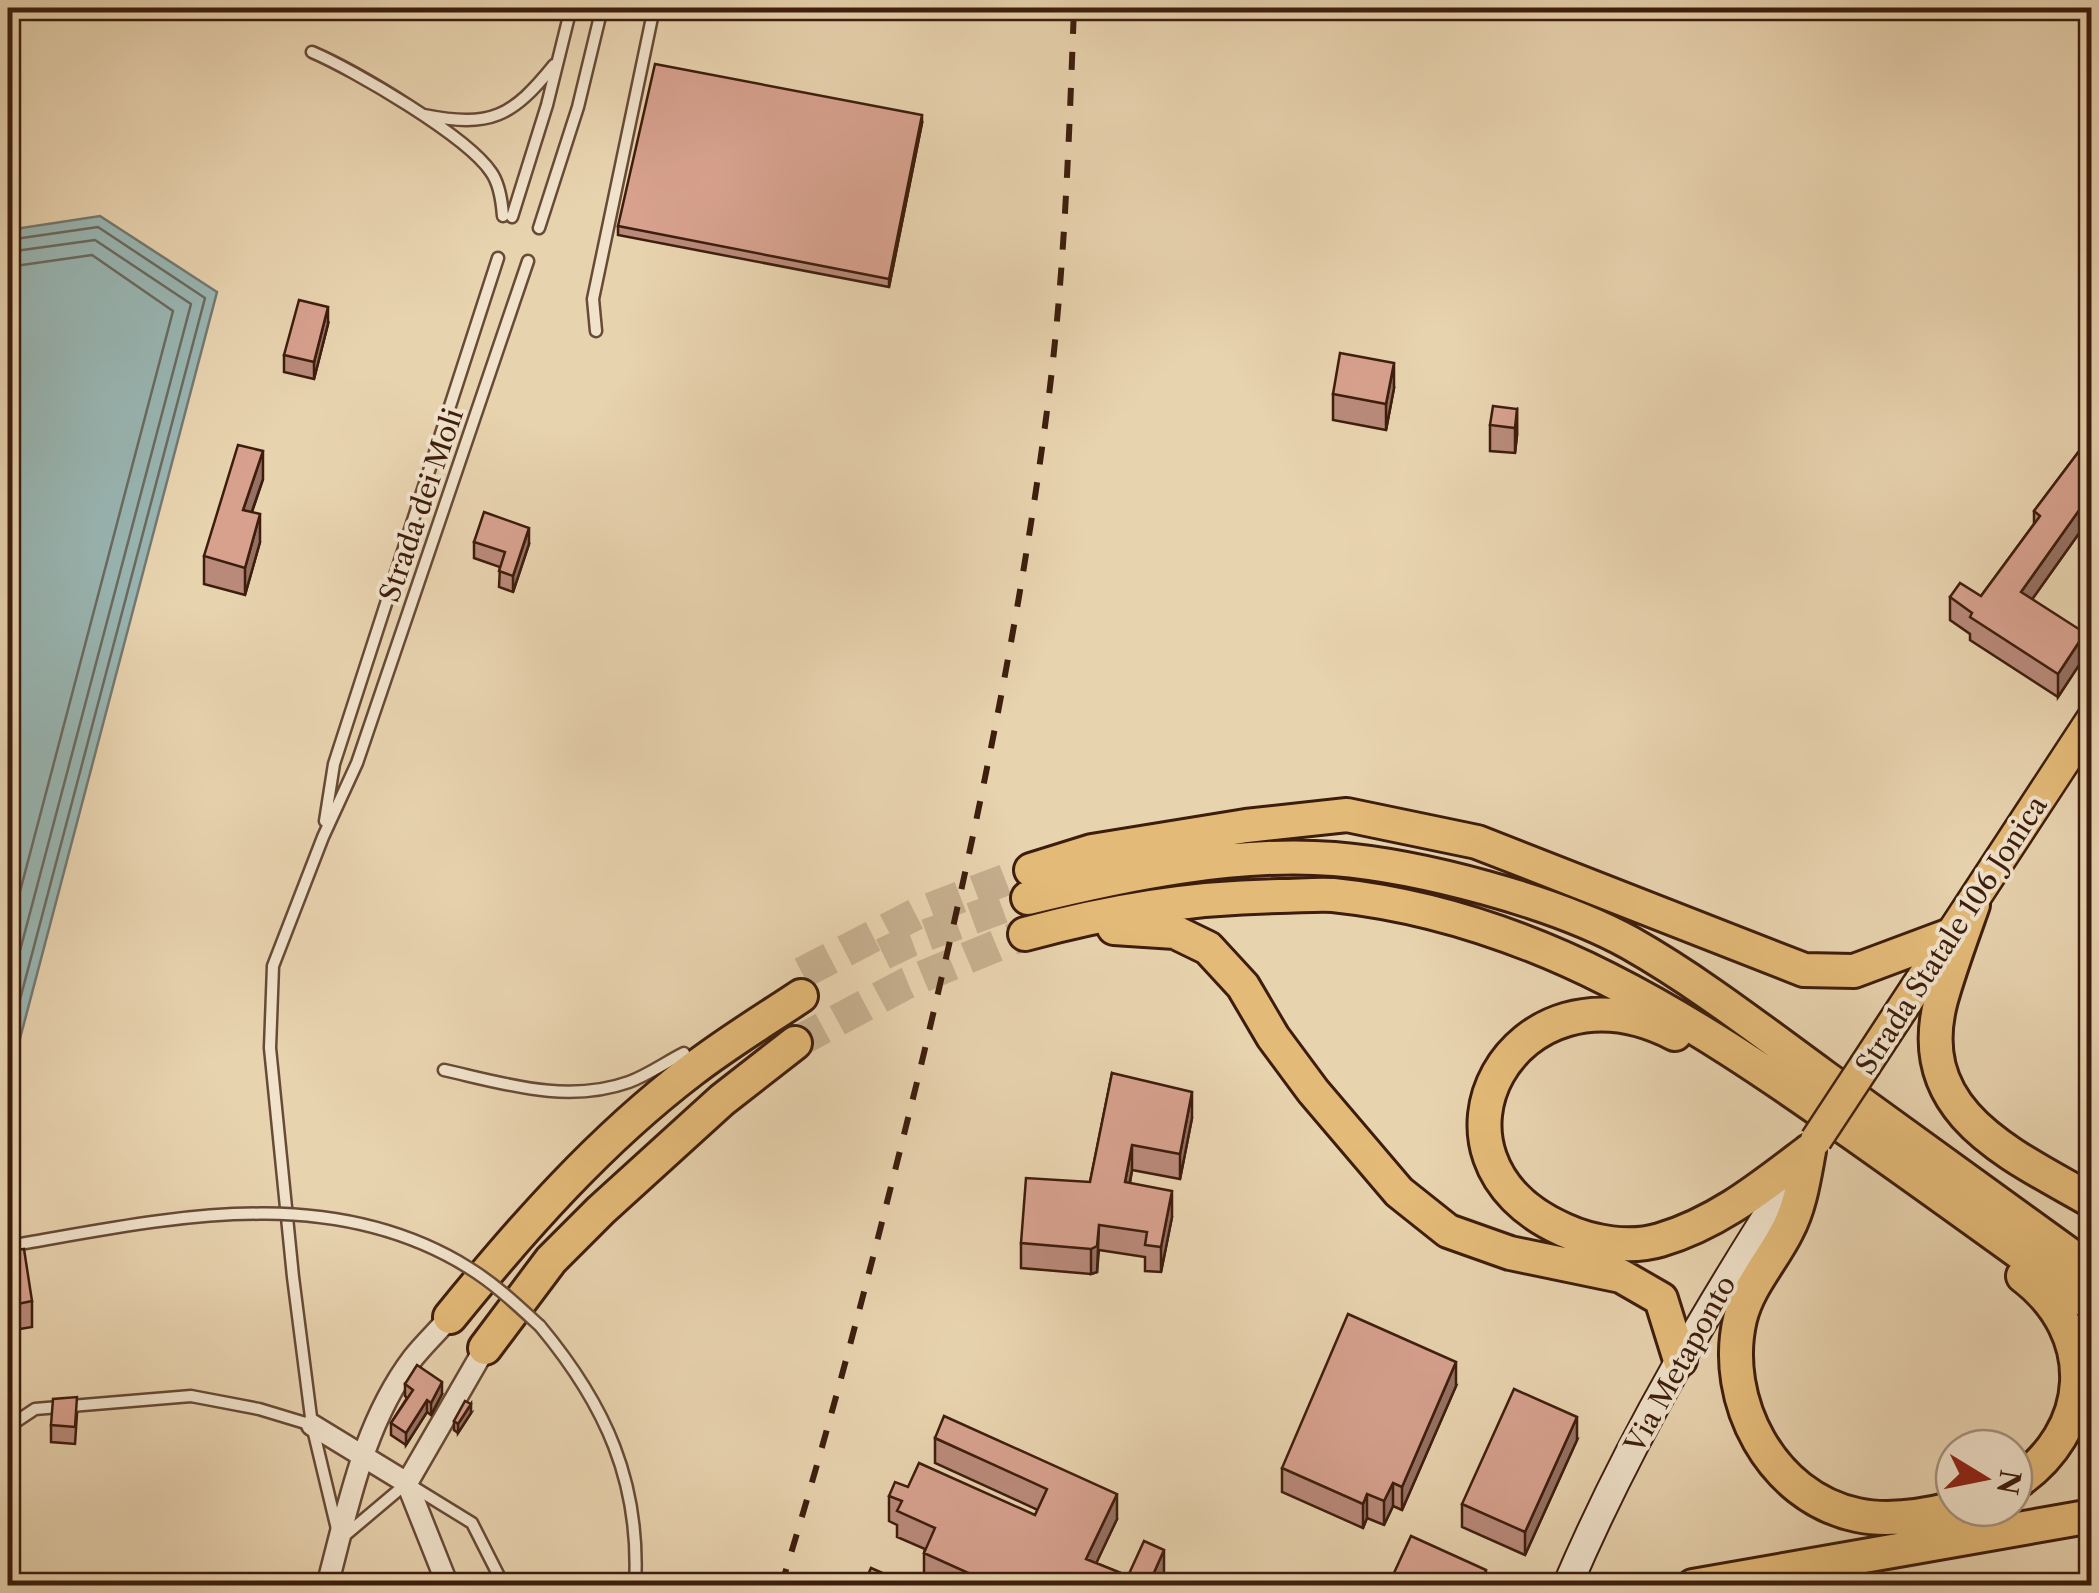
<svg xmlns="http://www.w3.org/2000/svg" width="2099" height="1593" font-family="'Libre Caslon Text',serif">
  <rect width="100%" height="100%" fill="#e8d3af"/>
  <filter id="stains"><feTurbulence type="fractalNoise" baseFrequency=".002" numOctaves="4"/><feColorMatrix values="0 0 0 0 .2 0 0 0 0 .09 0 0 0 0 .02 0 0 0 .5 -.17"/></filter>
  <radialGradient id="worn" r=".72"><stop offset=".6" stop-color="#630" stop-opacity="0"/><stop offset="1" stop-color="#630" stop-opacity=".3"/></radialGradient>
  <path fill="#99b6b3" stroke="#747971" stroke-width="2.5" d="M100,216L217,292L8,1084V230Z"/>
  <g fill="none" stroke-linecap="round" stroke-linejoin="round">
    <path stroke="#6b6a60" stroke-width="2.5" d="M8,240L98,227L205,298L8,1045
      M8,252L95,240L191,304L8,996
      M8,267L92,255L173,311L8,937"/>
    <path stroke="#c6af8f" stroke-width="32" stroke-dasharray="32 16" stroke-linecap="butt" d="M883,954L910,941L1028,898
      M802,973L916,914L1031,870
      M795,1043L907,983L1025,934"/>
    <g stroke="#684a36" stroke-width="15">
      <path id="service" d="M312,52C354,70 467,136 491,172C499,183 502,203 503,216
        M424,115C491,128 512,117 554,65
        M512,217L547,105L571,8
        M539,228L578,107L602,8
        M596,331L593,299L654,8
        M325,821L334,764L498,258
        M444,1070C506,1084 567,1104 629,1082C648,1075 666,1062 684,1053
        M540,1326C605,1404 641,1482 635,1586
        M8,1427L35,1409L191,1396L259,1409L312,1425
        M337,1529L312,1425L293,1277L270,1048L273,966L323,837L357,763L528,261
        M343,1537L407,1483L472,1523L504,1586"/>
    </g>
    <g stroke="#684a36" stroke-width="25">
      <path id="minor" d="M312,1425L407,1483L448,1586
        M407,1483L485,1348
        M327,1586C348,1508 363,1424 413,1358C424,1344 438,1331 450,1317"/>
    </g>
    <g stroke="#3d1d0d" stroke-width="32">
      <path id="secondary" d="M1567,1586C1631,1436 1715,1296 1803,1160"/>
    </g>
    <g stroke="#3d1d0d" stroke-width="35">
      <path id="primary" d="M1866,1064L2092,719"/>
    </g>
    <g stroke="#3d1d0d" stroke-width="38">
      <path id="trunk" d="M1031,870L1092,851L1246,826L1347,815L1477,842L1804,970L1854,971L1953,934
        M1028,898C1122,875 1236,851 1334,859C1420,866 1554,901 1630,943C1697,981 1760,1030 1823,1076C1912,1141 2002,1205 2092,1271
        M1973,905C1962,936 1950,968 1941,1000C1911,1113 2011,1154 2092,1201
        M1114,928L1175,932L1208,948L1243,986L1273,1037L1313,1091L1399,1192L1448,1231L1510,1253L1621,1276L1661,1299L1680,1360
        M1025,934C1108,911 1194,897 1280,896C1297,896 1315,894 1333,895C1534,916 1691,1019 1851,1132C1932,1189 2012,1247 2092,1305
        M1675,1034C1514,951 1401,1158 1564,1230C1592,1243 1630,1249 1660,1240C1718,1223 1763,1186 1809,1151
        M1809,1151C1804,1178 1800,1207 1787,1231C1772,1261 1748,1286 1740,1319C1721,1400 1771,1497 1857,1515C1889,1522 1924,1516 1955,1508
        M450,1317C523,1227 600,1140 692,1070C727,1043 765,1020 801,996
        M485,1348L551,1260L601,1210L722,1100L795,1043
        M2014,1484C2094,1431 2099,1334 2023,1276
        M1693,1586L2092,1516"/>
    </g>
    <use href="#service" stroke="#f0e2cb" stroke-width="10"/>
    <use href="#minor" stroke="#f0e2cb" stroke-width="20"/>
    <use href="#secondary" stroke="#f0e2cb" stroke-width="28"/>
    <use href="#primary" stroke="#e4ba78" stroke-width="30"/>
    <use href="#trunk" stroke="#e4ba78" stroke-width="32"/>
    <path stroke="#3d1d0d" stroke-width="6" stroke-dasharray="18 18" stroke-linecap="butt" d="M781,1586C833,1418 876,1248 918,1078C972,852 1020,626 1049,395C1065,266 1069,137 1074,8"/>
    <g stroke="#684a36" stroke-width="15" stroke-linecap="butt">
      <path id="service-bridge" d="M8,1246C162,1220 326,1179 469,1268C495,1284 517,1305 540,1326"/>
    </g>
    <g stroke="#3d1d0d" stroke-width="35" stroke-linecap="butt">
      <path id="primary-bridge" d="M1816,1140L1866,1064"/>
    </g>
    <use href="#service-bridge" stroke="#f0e2cb" stroke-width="10"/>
    <use href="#primary-bridge" stroke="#e4ba78" stroke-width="30"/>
  </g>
  <path fill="#b98a7a" stroke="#3d1d0d" stroke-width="2.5" d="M922,123L889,287L618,235V226Z
    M328,324L314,379L284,372V355Z
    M1394,388L1386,430L1333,420V394Z
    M1517,409V435L1515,453L1490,451V425Z
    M2092,434V515L2032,599L2085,656L2058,697L1970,640V634L1950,620V597L1981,596L2034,524V511Z
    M263,479L252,512L260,542L245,595L204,584V556Z
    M474,542L529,544L513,592L499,587L500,567L474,558Z
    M1112,1073L1192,1118L1180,1179L1132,1170L1130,1183L1172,1217L1161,1272L1145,1271V1257L1099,1250L1097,1272L1091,1274L1021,1268V1243L1090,1182Z
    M8,1251L32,1301V1327L8,1331Z
    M405,1384L442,1394L431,1415L427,1412L406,1445L391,1435V1423L407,1398L405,1396Z
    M1456,1386L1402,1510L1393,1506L1384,1525L1367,1518L1363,1528L1282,1492V1468Z
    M471,1413L458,1433L454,1430V1421Z
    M77,1414L75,1444L51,1442V1425Z
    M935,1438L1117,1519L1096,1563L1128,1576H1164L1160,1586H940L924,1578V1553L925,1549L897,1537V1525L889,1521V1496L908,1487L1035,1515L1038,1510L935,1463Z
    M1577,1440L1525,1555L1462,1527V1504Z"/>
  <path fill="#967163" stroke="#3d1d0d" stroke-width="2.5" d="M922,115V123L889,287V279Z
    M328,307V324L314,379V362Z
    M1394,363V388L1386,430V404Z
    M1517,409V435L1515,453V428Z
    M263,451V479L243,537V510Z
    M2092,492V515L2021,615V592Z
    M260,514V542L245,595V568Z
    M529,528V544L513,592V576Z
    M2085,633V656L2058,697V674Z
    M1192,1092V1118L1180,1179V1154Z
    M1132,1145V1170L1125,1207V1182Z
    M1172,1191V1217L1161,1272V1247Z
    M1099,1225L1097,1272L1091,1274V1249Z
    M1456,1362V1386L1402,1510V1487Z
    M442,1382V1394L431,1415V1403Z
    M427,1400V1412L406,1445V1433Z
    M471,1404V1413L458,1433V1424Z
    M1577,1417V1440L1525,1555V1532Z
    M1393,1483V1506L1384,1525V1501Z
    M1117,1494V1519L1086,1585V1559Z
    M1367,1494V1518L1363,1528V1504Z
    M14,1523V1531L8,1554V1545Z
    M1164,1550V1576L1160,1586H1148Z
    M1486,1570V1586H1480Z"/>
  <path fill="#d7a18e" stroke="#3d1d0d" stroke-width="2.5" d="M655,64L922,115L889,279L618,226Z
    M299,300L328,307L314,362L284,355Z
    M1340,353L1394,363L1386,404L1333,394Z
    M1493,406L1517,409L1515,428L1490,425Z
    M2092,434V492L2021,592L2085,633L2058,674L1970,617L1972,613L1950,597L1960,583L1981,596L2040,516L2034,511Z
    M238,445L263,451L243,510L260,514L245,568L204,556Z
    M484,512L529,528L513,576L499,571L505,552L474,542Z
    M1112,1073L1192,1092L1180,1154L1132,1145L1125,1182L1172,1191L1161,1247L1145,1245L1147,1232L1099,1225L1097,1246L1091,1249L1021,1243L1026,1178L1090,1182Z
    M24,1249L32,1301L8,1306V1251Z
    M1348,1314L1456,1362L1402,1487L1393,1483L1384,1501L1367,1494L1363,1504L1282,1468Z
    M417,1365L442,1382L431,1403L427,1400L406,1433L391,1423L413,1390L405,1384Z
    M1514,1389L1577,1417L1525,1532L1462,1504Z
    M77,1397L75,1427L51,1425L53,1399Z
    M465,1401L471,1404L458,1424L454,1421Z
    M944,1416L1117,1494L1086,1559L1128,1576L1144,1541L1164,1550L1148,1586H997L924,1553L935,1528L897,1511L902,1501L889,1496L895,1482L908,1487L919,1463L1035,1515L1047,1489L935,1438Z
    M8,1521L14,1523L8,1545Z
    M1411,1536L1486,1570L1480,1586H1388Z
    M871,1568L912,1586H863Z"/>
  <g text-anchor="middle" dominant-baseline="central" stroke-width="8" stroke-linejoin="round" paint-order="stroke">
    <g font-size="28" fill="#3d1d0d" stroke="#f0e2cb">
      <text transform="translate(421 505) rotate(-71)">Strada dei Moli</text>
      <text transform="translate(1951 935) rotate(-57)">Strada Statale 106 Jonica</text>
      <text transform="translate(1680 1364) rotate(-61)">Via Metaponto</text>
    </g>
  </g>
  <rect width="2099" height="1593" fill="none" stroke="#e8d3af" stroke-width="40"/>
  <rect x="10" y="10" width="2079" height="1573" fill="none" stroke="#3d1d0d" stroke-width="5"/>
  <rect x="20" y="20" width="2059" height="1553" fill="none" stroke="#3d1d0d" stroke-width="2.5"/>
  <g transform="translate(1984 1478) rotate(100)"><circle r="48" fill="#f0e2cb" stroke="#a8937f" stroke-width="2.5"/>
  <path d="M0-8L18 38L0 25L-18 38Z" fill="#8f2418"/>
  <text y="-15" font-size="28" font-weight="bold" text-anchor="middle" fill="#3d1d0d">N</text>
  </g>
  <rect width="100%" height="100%" filter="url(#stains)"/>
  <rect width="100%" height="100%" fill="url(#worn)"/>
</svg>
